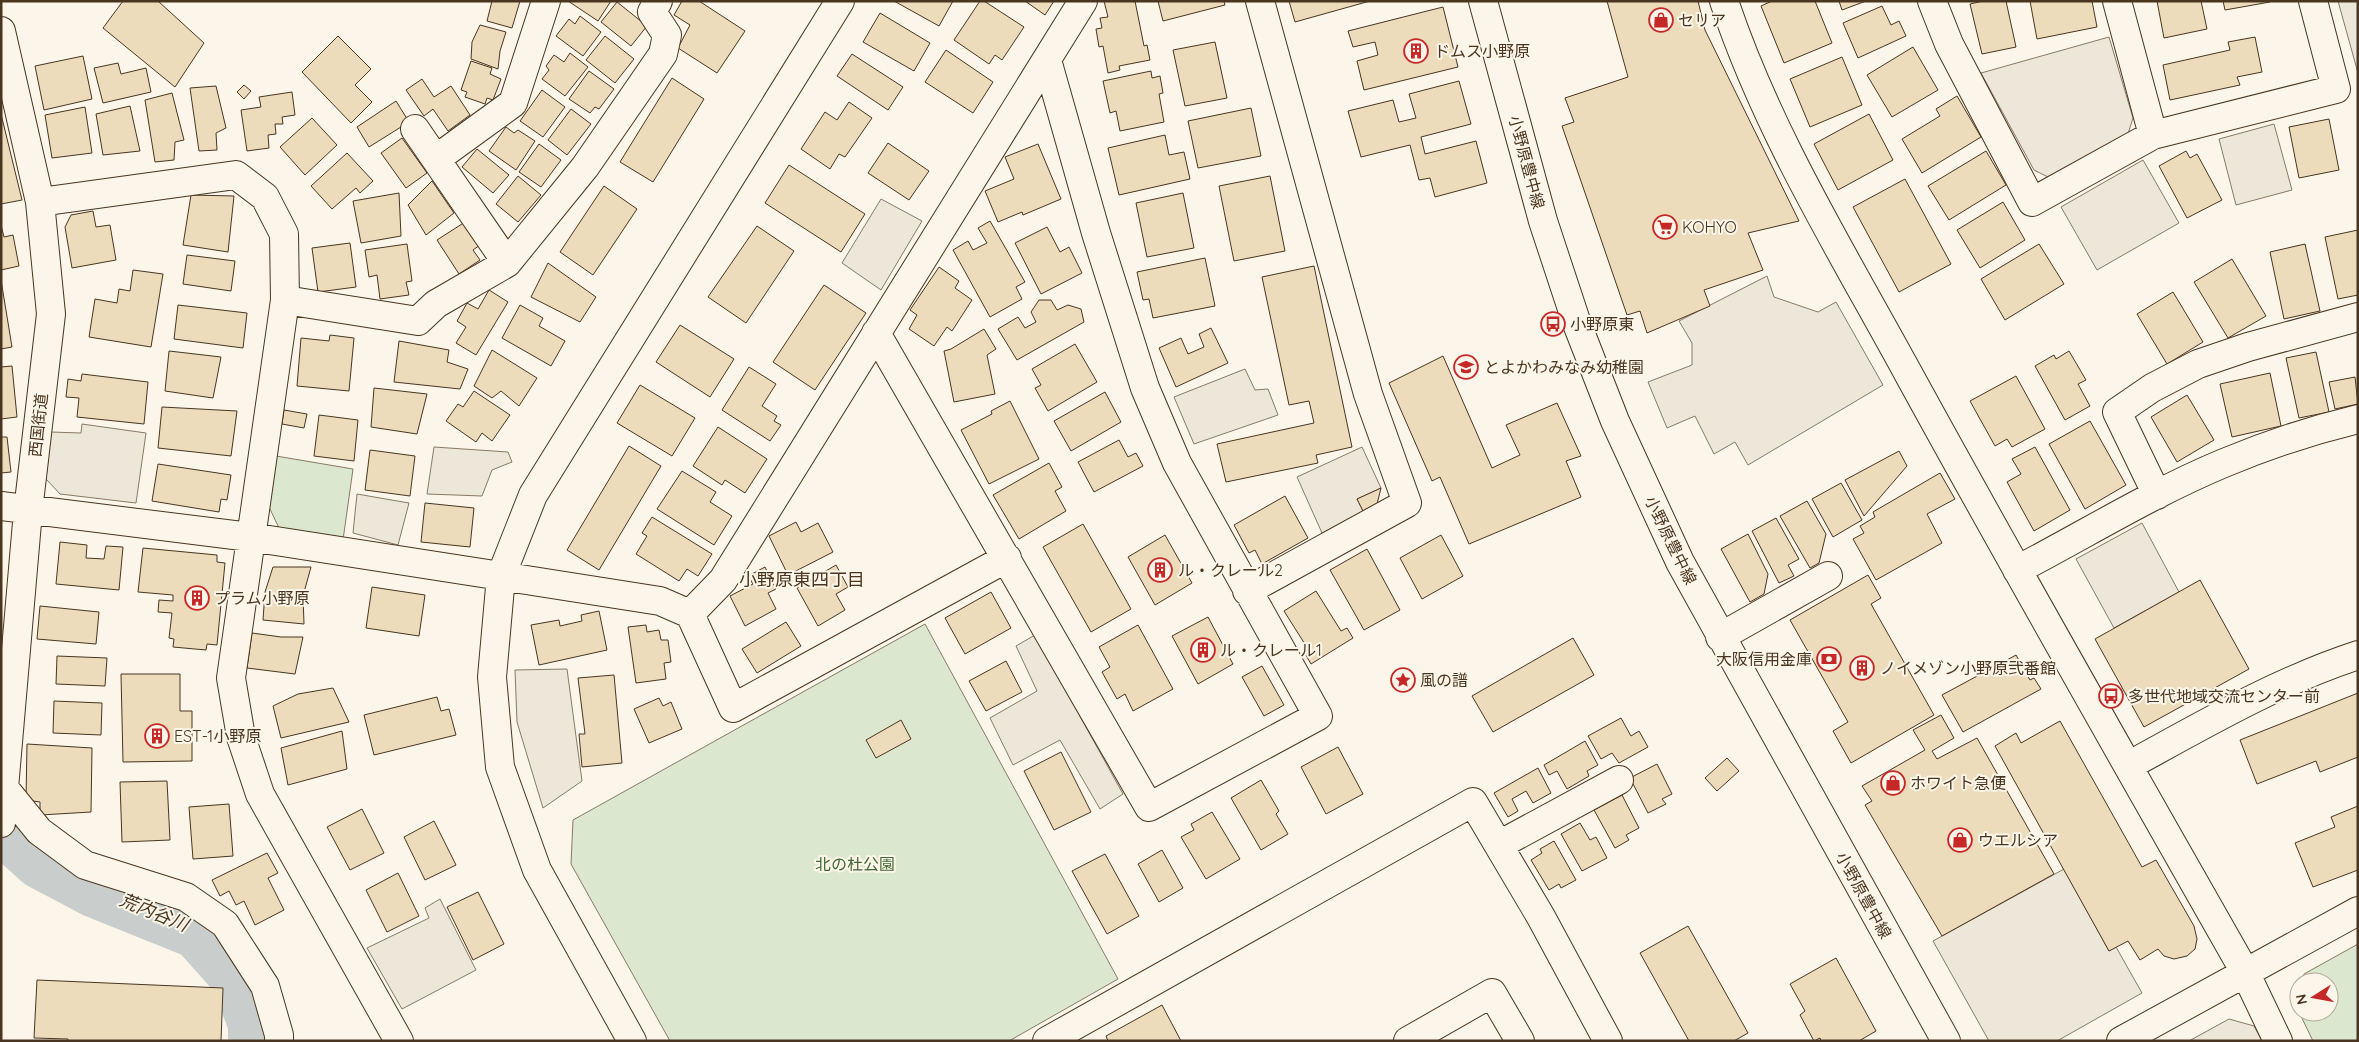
<svg xmlns="http://www.w3.org/2000/svg" width="2359" height="1042" font-family="Quicksand,'Noto Sans JP',sans-serif">
  <rect width="100%" height="100%" fill="#fbf6e9"/>
  <path fill="#dce7d0" stroke="#887966" d="M276,456L353,469L343,540L280,530L269,507Z
    M925,624L1118,979L1009,1041H670L571,864L573,820Z
    M2358,944V1041H2313L2299,1012H2329V982H2301L2304,974Z"/>
  <path fill="#ede7d9" stroke="#887966" d="M2338,1H2358V73Z
    M2109,37L2133,118L2127,137L2048,177L2034,170L1981,73Z
    M2274,124L2292,190L2236,205L2219,139Z
    M2143,160L2179,223L2097,270L2061,207Z
    M881,199L922,221L881,290L842,263Z
    M1767,276L1774,297L1818,312L1836,302L1883,385L1748,465L1735,442L1714,454L1695,416L1667,428L1648,382L1692,365V343L1679,321Z
    M1245,369L1255,390L1268,389L1278,415L1194,444L1174,397Z
    M82,424L146,433L136,503L60,494L46,479L51,432L81,433Z
    M434,447L508,452L512,462L492,470L482,496L427,494Z
    M1362,447L1381,488L1357,499L1363,511L1322,533L1297,477Z
    M357,494L409,503L398,545L353,533Z
    M2142,523L2179,592L2114,628L2076,559Z
    M1035,635L1123,794L1100,809L1060,740L1013,765L990,718L1037,691L1016,646Z
    M567,669L582,781L543,808L517,722L515,670Z
    M2064,869L2109,951L2116,947L2142,993L2057,1041H1989L1933,941Z
    M440,899L476,970L402,1009L367,948L429,918L425,908Z
    M2229,1019L2254,1026L2262,1041H2189Z"/>
  <g fill="none" stroke-linecap="round" stroke-linejoin="round">
    <path stroke="#c9cecd" stroke-width="58" d="M1,824L41,860L96,889L198,930L240,977L257,1024V1041"/>
  </g>
  <path fill="#ecdcbc" stroke="#4a3520" d="M123,1H158L204,43L175,87L103,28Z
    M492,1H520L512,28L487,21Z
    M568,1H611L598,21Z
    M682,1H699L745,31L717,73L678,48L690,25L674,15Z
    M894,1H953L939,26Z
    M980,1H984L1024,27L1002,60L995,55L989,64L954,40Z
    M1025,1H1054L1045,15Z
    M1104,1H1135L1144,46L1147,45L1150,60L1119,66L1120,70L1108,73L1103,46L1099,47L1096,29L1102,28L1100,18L1108,17Z
    M1158,1H1224L1225,5L1163,21Z
    M1289,1H1370L1295,22Z
    M1607,1H1698L1705,30L1799,221L1748,233L1763,270L1704,290L1710,306L1647,333L1640,311L1627,315L1562,126L1574,122L1565,98L1628,77Z
    M1772,1H1815L1832,43L1784,63L1761,6Z
    M1839,1H1866L1842,10Z
    M1983,1H2006L2016,47L1982,54L1970,4Z
    M2030,1H2092L2097,27L2037,39Z
    M2157,1H2201L2207,29L2164,38Z
    M2223,1H2270V2L2225,10Z
    M617,2L647,26L631,46L601,22Z
    M1882,6L1891,25L1899,21L1906,36L1858,58L1843,23Z
    M1443,7L1458,67L1364,90L1357,61L1378,55L1375,42L1353,47L1348,31Z
    M880,13L930,43L914,71L863,42Z
    M580,16L601,32L583,56L556,36L569,19L575,24Z
    M480,25L506,32L500,51L498,69L471,59L472,42Z
    M338,36L371,69L355,85L372,102L351,123L302,72Z
    M605,36L634,59L615,83L586,60Z
    M2255,37L2262,72L2237,77L2240,85L2170,100L2163,65L2230,50L2228,42Z
    M1215,42L1227,98L1185,106L1173,50Z
    M1913,47L1938,90L1892,117L1867,75Z
    M946,50L993,82L973,113L925,82Z
    M570,53L588,67L565,96L542,79L549,70L546,66L554,55L564,62Z
    M852,54L903,87L888,110L837,76Z
    M83,56L92,99L44,110L35,66Z
    M1842,57L1862,105L1810,127L1790,79Z
    M471,61L492,68L490,74L501,79L493,100L487,98L485,104L465,97L467,92L461,90Z
    M118,63L121,74L146,68L151,92L103,103L94,68Z
    M589,71L614,89L599,109L595,107L590,113L569,99Z
    M1151,71L1152,78L1160,76L1163,93L1159,94L1164,122L1120,131L1116,111L1110,113L1103,81Z
    M672,78L704,99L653,182L620,162Z
    M422,79L434,97L451,86L470,115L448,131L433,109L424,116L406,90Z
    M1459,81L1471,124L1421,137L1425,154L1476,141L1487,183L1435,197L1430,178L1419,180L1410,145L1361,157L1348,111L1393,100L1399,122L1416,118L1409,94Z
    M244,85L251,91L244,99L237,92Z
    M216,86L226,128L216,133L217,150L199,151L190,88Z
    M542,90L565,107L543,137L520,121Z
    M292,92L295,115L282,117L283,124H275L276,134L268,135L269,148L247,151L241,110L261,107L259,97Z
    M172,93L184,140L175,142L174,160L155,162L145,100Z
    M1957,96L1981,137L1922,173L1902,139L1940,116L1936,109Z
    M396,101L409,122L369,147L357,127Z
    M849,102L872,118L845,157L839,154L830,169L801,149L825,112L837,120Z
    M130,106L140,151L103,155L96,114Z
    M85,107L92,153L52,158L45,115Z
    M1251,108L1261,156L1198,168L1188,121Z
    M571,109L591,124L567,155L548,140Z
    M1,114L22,200L1,204Z
    M1869,114L1893,160L1838,190L1814,144Z
    M312,118L337,145L305,175L280,147Z
    M2329,119L2339,170L2299,178L2289,127Z
    M506,127L514,133L518,130L535,141L516,170L489,151Z
    M1165,135L1169,155L1184,152L1190,179L1119,195L1108,148Z
    M402,138L427,173L406,188L381,153Z
    M888,143L929,171L909,200L868,173Z
    M539,144L561,160L541,187L519,172Z
    M1038,144L1061,199L1023,215L1022,212L998,222L985,191L1014,179L1005,157Z
    M477,149L509,175L493,193L462,167Z
    M1986,151L2006,185L1949,220L1928,186Z
    M2186,151L2190,158L2197,154L2222,200L2187,218L2159,166Z
    M347,153L373,181L360,193L356,188L332,209L311,186Z
    M789,165L865,214L841,252L765,203Z
    M518,176L541,195L518,222L496,204Z
    M1270,176L1285,251L1234,261L1219,186Z
    M1905,179L1951,264L1899,292L1853,207Z
    M432,181L454,213L426,235L408,205Z
    M604,186L637,209L593,275L560,252Z
    M399,193L401,236L361,243L353,201Z
    M1183,193L1194,248L1147,257L1136,203Z
    M191,195L234,196L228,252L183,245Z
    M2003,202L2025,240L1980,268L1957,230Z
    M93,211L96,227L110,225L116,260L72,268L65,227L71,215Z
    M990,221L1025,282L1016,287L1022,299L990,317L953,250L968,241L973,250L987,243L978,228Z
    M465,222L480,245L473,250L480,260L459,274L437,240Z
    M1,225L4,237L13,235L19,266L1,270Z
    M757,226L794,251L746,323L708,297Z
    M1047,227L1060,252L1069,247L1082,273L1041,294L1015,243Z
    M2358,230V295L2338,299L2325,237Z
    M350,243L356,287L318,292L312,248Z
    M407,244L412,281L406,282L409,295L380,299L377,275L369,277L365,250Z
    M2039,244L2064,284L2005,320L1981,279Z
    M2305,244L2320,311L2284,319L2270,252Z
    M187,255L235,261L231,291L183,284Z
    M1205,258L1215,306L1153,318L1149,299L1143,300L1137,272Z
    M2232,259L2266,316L2228,338L2194,282Z
    M548,263L596,297L580,322L531,297Z
    M1314,266L1352,447L1316,455L1318,463L1226,482L1217,444L1314,423L1309,401L1289,405L1262,277Z
    M939,267L959,281L955,288L972,300L952,331L947,327L934,346L909,329L917,315L910,310Z
    M133,270L163,274L151,347L89,337L95,299L117,303L119,289L130,291Z
    M1,280L12,347L1,349Z
    M824,285L866,313L815,390L773,362Z
    M489,290L508,302L476,355L456,343L466,327L457,321L467,303L478,309Z
    M2173,292L2203,342L2167,364L2137,314Z
    M1039,300H1051L1057,310L1068,305L1081,309L1084,322L1017,360L998,329L1018,317L1025,328L1036,322L1031,312Z
    M178,305L247,313L243,348L174,339Z
    M520,305L543,318L539,326L565,341L551,366L502,338Z
    M680,325L734,359L710,397L656,362Z
    M1211,328L1228,363L1176,387L1159,348L1181,338L1188,354L1204,347L1199,334Z
    M984,329L996,349L987,355L995,394L954,402L944,351L951,349Z
    M330,335L354,338L349,391L297,386L301,338L329,341Z
    M399,341L449,350L447,362L468,369L460,389L394,382Z
    M1075,344L1097,382L1048,411L1035,388L1041,385L1032,369Z
    M492,350L537,378L519,406L501,391L492,398L474,386Z
    M169,351L221,357L213,398L165,391Z
    M2069,351L2086,380L2078,384L2090,406L2065,420L2035,366L2054,355L2056,359Z
    M2316,352L2329,412L2299,418L2286,358Z
    M1443,356L1492,468L1520,455L1506,425L1557,403L1581,456L1566,461L1581,497L1469,544L1440,477L1432,481L1389,383Z
    M12,366L17,417L1,419V367Z
    M749,367L776,384L762,406L777,416L774,421L781,425L770,441L722,410Z
    M2270,373L2281,426L2232,437L2220,384Z
    M82,374L148,382L144,424L77,417L79,398L66,397L68,379L81,381Z
    M2016,376L2045,429L2012,447L2007,439L1995,446L1970,401Z
    M2355,377L2358,404L2335,409L2329,382Z
    M640,385L695,418L672,456L617,423Z
    M374,388L427,394L417,434L371,427Z
    M474,391L510,415L492,441L482,433L476,442L446,421L458,404L463,407Z
    M1105,392L1121,422L1071,451L1054,421Z
    M2187,395L2214,440L2177,462L2151,417Z
    M1010,401L1039,459L989,484L961,430L992,414L991,411Z
    M162,407L237,411L231,456L158,448Z
    M284,410L307,414L304,428L282,424Z
    M319,415L358,420L354,461L314,456Z
    M2090,421L2126,485L2085,509L2049,444Z
    M718,427L767,459L745,493L725,480L722,485L693,466Z
    M1,437H7L11,472L1,473Z
    M1119,440L1128,457L1136,453L1143,466L1094,492L1078,462Z
    M629,446L661,466L599,570L567,550Z
    M2035,447L2070,510L2034,531L2007,482L2021,474L2012,459Z
    M370,450L415,456L410,496L365,490Z
    M1899,451L1907,466L1864,516L1845,480Z
    M1049,463L1062,487L1055,491L1066,511L1019,539L993,495Z
    M158,464L231,475L227,500L221,499L219,512L152,501Z
    M682,471L716,492L710,502L732,516L714,545L657,509Z
    M1940,473L1955,499L1927,514L1942,543L1876,580L1853,539L1864,533L1860,526L1875,517L1873,512Z
    M1841,483L1862,520L1833,537L1812,499Z
    M1381,488L1377,504L1363,511L1357,499Z
    M1285,496L1308,538L1262,564L1255,550L1249,553L1234,525Z
    M1807,501L1826,534L1819,563L1810,568L1780,516Z
    M425,503L474,508L470,547L421,542Z
    M652,517L712,554L698,576L687,569L679,581L636,554L647,536L642,533Z
    M1776,518L1799,559L1788,565L1794,576L1779,583L1752,531Z
    M796,522L801,532L818,523L833,552L788,575L769,536Z
    M1083,524L1131,609L1091,632L1043,547Z
    M1748,534L1768,574L1764,594L1750,602L1721,549Z
    M1165,535L1192,583L1155,605L1128,557Z
    M1441,535L1463,576L1422,599L1400,558Z
    M60,542L87,545L86,558L104,559L106,546L123,547L119,590L56,584Z
    M143,548L217,555V562L225,563L217,645L207,644L206,650L173,647L174,639L169,638L172,613L158,612L159,600L173,601V595L138,592Z
    M1367,549L1400,610L1364,630L1330,570Z
    M836,565L848,587L836,594L845,610L818,626L797,588Z
    M273,567H311L303,596L304,624L263,620L265,592Z
    M765,567L776,589L768,593L776,609L745,626L730,596L753,584L748,576Z
    M1868,575L1881,598L1871,604L1934,715L1851,763L1833,731L1848,722L1790,620Z
    M2200,580L2249,669L2144,727L2095,639Z
    M372,587L425,595L419,636L366,628Z
    M1316,591L1341,631L1347,628L1353,638L1311,664L1304,652L1308,649L1284,611Z
    M991,592L1011,628L965,654L945,618Z
    M40,606L99,612L96,644L37,639Z
    M599,611L607,650L539,665L531,625L559,620L560,626L582,621L581,615Z
    M1208,617L1233,664L1198,684L1172,636Z
    M786,622L801,646L757,673L742,649Z
    M646,625L647,632L659,630L661,640H668L671,662L664,663L666,679L636,683L628,627Z
    M1138,625L1173,689L1133,711L1125,694L1117,699L1102,672L1110,667L1099,647Z
    M252,633L281,637H303L295,674L247,668Z
    M1573,638L1594,675L1493,732L1472,696Z
    M2016,655L2030,680L2034,678L2041,689L1963,732L1942,695Z
    M57,656L107,658L105,686L56,684Z
    M1006,661L1022,692L986,711L969,681Z
    M1262,666L1284,705L1264,716L1242,677Z
    M121,674H180V711H192V761L123,762Z
    M614,675L622,763L582,767L579,734H585L578,678Z
    M333,688L349,722L281,738L273,706L298,694Z
    M2358,693V757L2320,772L2316,761L2257,784L2240,740Z
    M437,697L441,711L449,709L456,735L374,755L364,715Z
    M659,698L663,706L671,702L682,729L649,743L634,709Z
    M54,701L102,703L101,735L53,733Z
    M1941,715L1954,738L1932,751L1937,759L1977,738L2054,874L1942,936L1865,805L1872,801L1862,786L1925,750L1913,730Z
    M1621,718L1631,736L1639,731L1648,747L1619,763L1612,753L1601,759L1588,736Z
    M901,720L911,739L876,758L866,740Z
    M2060,721L2142,867L2156,860L2194,926L2197,939L2195,949L2187,956L2174,959L2164,956L2158,949L2140,960L2128,941L2109,951L1995,746L2016,733L2021,743Z
    M342,731L347,769L288,785L281,748Z
    M1585,741L1598,765L1587,771L1589,776L1567,789L1557,771L1549,775L1544,765Z
    M27,744L92,748L91,812L40,815V802L26,800Z
    M1338,747L1363,794L1326,814L1301,767Z
    M1061,752L1091,812L1054,830L1024,771Z
    M1727,758L1739,771L1717,791L1705,778Z
    M1657,764L1672,794L1662,799L1666,804L1648,813L1630,778Z
    M1538,768L1551,793L1533,803L1526,791L1512,799L1518,811L1508,817L1494,793Z
    M1261,780L1279,811L1276,814L1288,834L1261,850L1231,798Z
    M167,781L170,840L122,842L120,782Z
    M1622,795L1639,828L1626,835L1629,840L1615,848L1594,810Z
    M229,804L233,856L193,859L189,807Z
    M2358,806V870L2313,887L2295,843L2335,827L2331,817Z
    M362,809L384,853L350,870L327,827Z
    M1212,812L1240,859L1206,879L1181,837L1194,830L1191,824Z
    M434,821L456,865L425,880L404,837Z
    M1580,823L1590,840L1596,837L1607,858L1582,871L1561,834Z
    M1554,841L1576,880L1561,888L1559,884L1549,890L1531,860L1542,853L1540,849Z
    M1162,850L1183,888L1159,902L1138,864Z
    M267,853L278,873L268,878L284,910L255,925L244,901L236,905L229,891L220,896L212,880Z
    M1105,854L1139,916L1107,934L1072,871Z
    M398,873L419,916L387,932L366,890Z
    M478,892L504,944L473,960L447,907Z
    M1688,926L1748,1033L1734,1041H1689L1640,953Z
    M1836,958L1876,1031L1859,1041H1821L1820,1038L1814,1041L1800,1015L1805,1011L1790,984Z
    M37,980L223,988L221,1041H68V1039L34,1038Z
    M1162,1005L1181,1041H1108L1106,1036Z"/>
  <g fill="none" stroke-linecap="round" stroke-linejoin="round">
    <g stroke="#4a3520" stroke-width="30">
      <path id="minor" d="M1483,1L1543,221L1577,324L1615,421L1680,562L1946,1041
        M1724,1C1768,133 1842,252 1908,373C2018,574 2132,773 2245,972L2278,1041
        M1932,1L1949,44L2032,202L2153,135L2336,89L2313,1
        M2117,1L2153,135
        M1,31L40,202L51,314L28,511L1,823
        M415,129L507,263
        M436,159L513,103L546,1
        M40,202L236,175L265,197L284,234L285,300L231,678L241,737L260,794L399,1041
        M285,300L418,321L436,304L507,263L585,167L663,54L667,35L652,12L658,1
        M876,333L1149,807L1318,716L1177,463L1145,388L1096,233L1047,60
        M2157,495L2117,412L2152,388L2198,364L2248,347L2358,317
        M1,506L250,537L501,576L660,601L690,614L723,580L1083,1
        M2017,570C2086,534 2152,493 2224,463C2267,445 2312,430 2358,419
        M1247,591L1407,503L1368,394L1260,1
        M690,614L733,708L1007,558
        M1720,637L1828,576
        M2128,766C2203,725 2276,682 2358,655
        M5,789L39,831L85,865L186,897L225,924L265,986L279,1035V1041
        M1499,845L1619,780
        M632,1041L537,870L500,767L492,677L501,576L533,495L840,1
        M1047,1041L1473,802L1541,917L1608,1041
        M1408,1041L1492,993L1520,1041
        M2121,1041L2358,911"/>
    </g>
    <use href="#minor" stroke="#fbf6e9" stroke-width="28"/>
  </g>
  <defs>
    <g id="shop-ring" transform="scale(1.25)"><circle r="9.5" fill="#fbf6e9" stroke="#c62828" stroke-width="1.5"/><path d="M-5-2.5h2.3a2.7 3.5 0 0 1 5.4 0H5L5.5 6h-11ZM-1.5-2.5h3a1.5 2.3 0 0 0-3 0Z" fill="#c62828"/></g>
    <g id="building-ring" transform="scale(1.25)"><circle r="9.5" fill="#fbf6e9" stroke="#c62828" stroke-width="1.5"/><path d="M-4-6H4V6H1V3H-1V6H-4ZM-2.5-4.3h1.7v1.8h-1.7ZM.8-4.3h1.7v1.8H.8ZM-2.5-1h1.7V.8h-1.7ZM.8-1h1.7V.8H.8Z" fill="#c62828"/></g>
    <g id="supermarket-ring" transform="scale(1.25)"><circle r="9.5" fill="#fbf6e9" stroke="#c62828" stroke-width="1.5"/><path d="M-6-5.5h2.5l.6 2H6L4.5 2H-2.5L-4.4-4H-6ZM-1.5 3.2a1.3 1.3 0 1 0 .1 0ZM3 3.2a1.3 1.3 0 1 0 .1 0Z" fill="#c62828"/></g>
    <g id="bus-ring" transform="scale(1.25)"><circle r="9.5" fill="#fbf6e9" stroke="#c62828" stroke-width="1.5"/><path d="M-5-6H5V4H4V6H2V4H-2V6H-4V4H-5ZM-3.5-4V0h7V-4ZM-3.5 1.2v1.5H-2V1.2ZM2 1.2v1.5H3.5V1.2Z" fill="#c62828"/></g>
    <g id="school-ring" transform="scale(1.25)"><circle r="9.5" fill="#fbf6e9" stroke="#c62828" stroke-width="1.5"/><path d="M0-5L7-2L0 1L-7-2ZM-4 1L0 2.5L4 1V4Q0 6-4 4Z" fill="#c62828"/></g>
    <g id="bank-ring" transform="scale(1.25)"><circle r="9.5" fill="#fbf6e9" stroke="#c62828" stroke-width="1.5"/><path d="M-6-4H6V4H-6ZM0-2.3a2.3 2.3 0 1 0 0 4.6a2.3 2.3 0 1 0 0-4.6Z" fill="#c62828"/></g>
    <g id="sight-ring" transform="scale(1.25)"><circle r="9.5" fill="#fbf6e9" stroke="#c62828" stroke-width="1.5"/><path d="M0-6L1.8-2.2L6-1.7L2.9 1.2L3.7 5.4L0 3.3L-3.7 5.4L-2.9 1.2L-6-1.7L-1.8-2.2Z" fill="#c62828"/></g>
  </defs>
  <g fill-rule="evenodd">
    <use href="#shop-ring" x="1661" y="20"/>
    <use href="#building-ring" x="1416" y="51"/>
    <use href="#supermarket-ring" x="1665" y="227"/>
    <use href="#bus-ring" x="1553" y="324"/>
    <use href="#school-ring" x="1466" y="367"/>
    <use href="#building-ring" x="1160" y="570"/>
    <use href="#building-ring" x="197" y="598"/>
    <use href="#building-ring" x="1203" y="650"/>
    <use href="#bank-ring" x="1829" y="659"/>
    <use href="#building-ring" x="1862" y="668"/>
    <use href="#sight-ring" x="1403" y="680"/>
    <use href="#bus-ring" x="2111" y="696"/>
    <use href="#building-ring" x="157" y="736"/>
    <use href="#shop-ring" x="1893" y="783"/>
    <use href="#shop-ring" x="1960" y="840"/>
  </g>
  <g text-anchor="middle" dominant-baseline="central" stroke-width="4" stroke-linejoin="round" paint-order="stroke">
    <g font-size="16" fill="#4a3520" stroke="#fbf6e9" text-anchor="start">
      <text x="1678" y="20">セリア</text>
      <text x="1434" y="51">ドムス小野原</text>
      <text x="1682" y="227">KOHYO</text>
      <text x="1570" y="324">小野原東</text>
      <text x="1484" y="367">とよかわみなみ幼稚園</text>
      <text x="1178" y="570">ル・クレール2</text>
      <text x="214" y="598">プラム小野原</text>
      <text x="1220" y="650">ル・クレール1</text>
      <text x="1812" y="659" text-anchor="end">大阪信用金庫</text>
      <text x="1880" y="668">ノイメゾン小野原弐番館</text>
      <text x="1420" y="680">風の譜</text>
      <text x="2128" y="696">多世代地域交流センター前</text>
      <text x="174" y="736">EST-1小野原</text>
      <text x="1910" y="783">ホワイト急便</text>
      <text x="1978" y="840">ウエルシア</text>
    </g>
    <g font-size="16" fill="#4a3520" stroke="#fbf6e9">
      <text transform="translate(1527 162) rotate(75)">小野原豊中線</text>
      <text transform="translate(38 425) rotate(-84)">西国街道</text>
      <text transform="translate(1671 540) rotate(64)">小野原豊中線</text>
      <text transform="translate(1864 895) rotate(61)">小野原豊中線</text>
    </g>
    <g font-size="16" fill="#436837" stroke="#fbf6e9">
      <text x="855" y="864">北の杜公園</text>
    </g>
    <g font-size="18" fill="#4a3520" stroke="#fbf6e9">
      <text x="802" y="579">小野原東四丁目</text>
    </g>
    <g font-size="18" font-style="italic" fill="#4a3520" stroke="#fbf6e9">
      <text transform="translate(154 912) rotate(22)">荒内谷川</text>
    </g>
  </g>
  <rect width="2359" height="1042" fill="none" stroke="#4a3520" stroke-width="5"/>
  <g transform="translate(2314 997) rotate(259)"><circle r="24" fill="#fbf6e9" stroke="#b4a999"/>
  <path d="M0-4L9 19L0 12L-9 19Z" fill="#c62828"/>
  <text y="-8" font-size="14" font-weight="bold" text-anchor="middle" fill="#4a3520">N</text>
  </g>
</svg>
